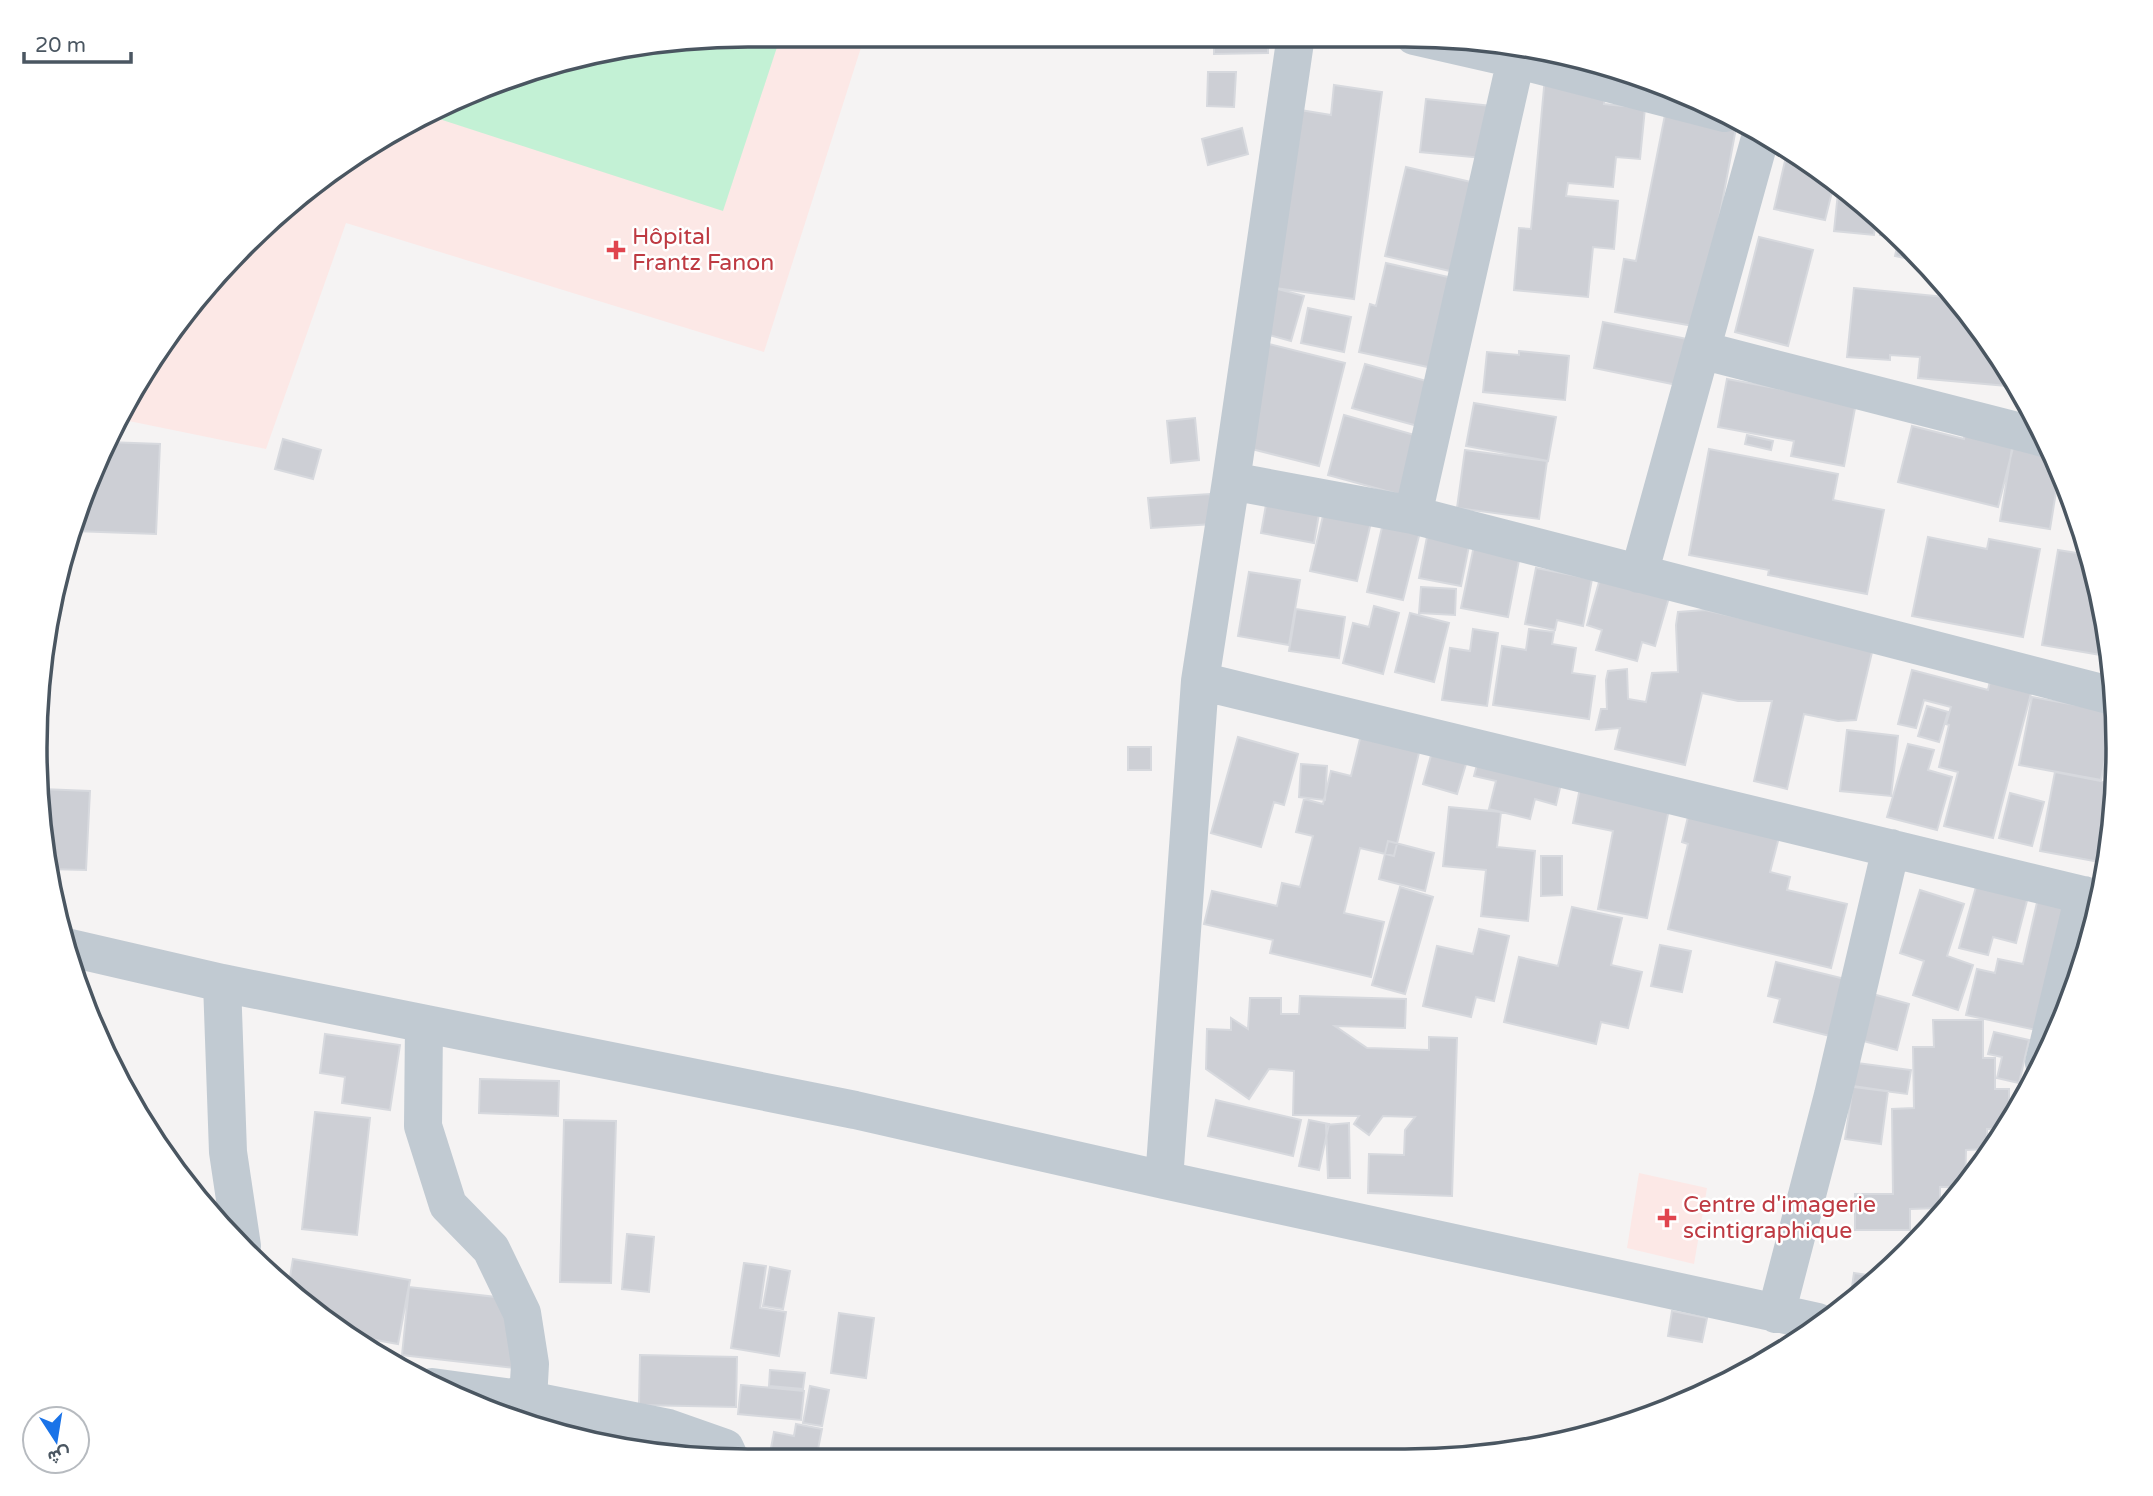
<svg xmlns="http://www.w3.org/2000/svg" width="2153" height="1496" font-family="'Varela Round',Vazirmatn,sans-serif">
  <rect width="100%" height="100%" fill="#f5f3f3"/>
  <path fill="#fce8e6" d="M748,35H865L764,352L346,223L266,449L119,419L155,352L212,278L352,155L475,89L563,59Z
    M1639,1173L1707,1188L1694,1264L1627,1248Z"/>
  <path fill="#c3f1d5" d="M748,35H781L723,211L427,115L475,89L563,59Z"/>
  <path fill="#cdcfd5" stroke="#d7d9de" stroke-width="2" d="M1214,35H1268V53L1214,54Z
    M1208,72H1236L1234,107L1207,106Z
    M1545,77L1607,83L1604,104L1645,108L1640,159L1616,157L1613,187L1568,183L1566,196L1618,201L1614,249L1593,247L1588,297L1514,290L1519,228L1531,229Z
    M1334,85L1382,92L1354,299L1275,288L1300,110L1331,115Z
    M1426,99L1510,108L1504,160L1420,152Z
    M1665,115L1736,128L1699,327L1615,312L1624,259L1636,261Z
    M1242,128L1248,154L1208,165L1202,139Z
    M1788,148L1835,180L1825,220L1774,209Z
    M1406,167L1484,185L1463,274L1385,256Z
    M1839,183L1876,217L1874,235L1834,231Z
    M1883,223L1924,262L1895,256L1899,239L1880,235Z
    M1759,237L1813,250L1788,346L1735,332Z
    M1386,263L1466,281L1446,371L1359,352L1370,304L1376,306Z
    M1266,286L1304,296L1291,341L1254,331Z
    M1854,288L1955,298L2019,387L1918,378L1920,357L1890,355V360L1847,357Z
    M1308,308L1351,317L1344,352L1301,343Z
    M1603,322L1692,340L1682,386L1594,368Z
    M1253,340L1345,363L1319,466L1228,443Z
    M1519,351L1569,356L1565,400L1483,392L1487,352L1519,355Z
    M1365,364L1437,384L1425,428L1352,408Z
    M1727,379L1856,403L1844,466L1791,456L1794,441L1718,427Z
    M1474,403L1556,417L1548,461L1466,446Z
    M1344,415L1432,440L1416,499L1328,475Z
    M1195,418L1199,460L1171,463L1167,421Z
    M1968,420L2017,432L1998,507L1898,482L1912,426L1964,439Z
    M1747,435L1773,441L1771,450L1745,444Z
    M2014,436L2045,441L2059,473L2050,529L2000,521Z
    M283,439L321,450L313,479L275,469Z
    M107,442L160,444L156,534L74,531L89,475Z
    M1709,449L1838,474L1833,500L1884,510L1867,594L1768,575L1769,570L1689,555Z
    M1465,450L1547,461L1539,519L1457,508Z
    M1210,494L1213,524L1151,528L1148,498Z
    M1267,499L1320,508L1314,543L1261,533Z
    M1326,503L1373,514L1357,581L1310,571Z
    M1383,523L1420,532L1403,600L1367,592Z
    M1427,537L1469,546L1461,586L1419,578Z
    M1928,537L1987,549L1989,539L2040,549L2023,637L1912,616Z
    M1475,541L1521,550L1508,617L1461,608Z
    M2058,550L2089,555L2112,657L2042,645Z
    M1536,568L1592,579L1583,626L1557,620L1555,630L1525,624Z
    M1249,572L1300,580L1289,645L1238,636Z
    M1601,575L1670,594L1655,646L1642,642L1637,661L1596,650L1602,630L1587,625Z
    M1421,587L1456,589L1455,615L1419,613Z
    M1374,606L1399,613L1383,674L1343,663L1353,623L1369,627Z
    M1296,609L1345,617L1339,658L1289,651Z
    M1705,610L1873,648L1856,720L1838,721L1804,714L1787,789L1754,781L1772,701H1738L1702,693L1685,765L1615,749L1620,728L1596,730L1601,709H1607L1606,680L1608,671L1627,669L1628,699L1646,702L1652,673L1678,672L1676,625L1678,612Z
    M1410,613L1449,623L1434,682L1395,672Z
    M1473,629L1498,633L1487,706L1442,700L1450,648L1470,651Z
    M1529,629L1554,632L1552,644L1576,648L1572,673L1595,676L1589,719L1493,705L1502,646L1526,650Z
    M1912,670L1988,690L1992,672L2034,682L1993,838L1944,826L1958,772L1939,767L1949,725L1946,724L1951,707L1924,700L1916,728L1898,724Z
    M2032,697L2114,712L2115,757L2106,755L2101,780L2019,765Z
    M1927,706L1948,712L1939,742L1918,736Z
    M1365,718L1424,732L1394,856L1360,848L1344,913L1384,922L1371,977L1270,953L1273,940L1204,924L1212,891L1277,906L1282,883L1300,887L1313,836L1296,832L1304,799L1323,804L1331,771L1351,776Z
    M1847,730L1898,736L1891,796L1840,791Z
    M1437,734L1472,744L1457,794L1423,784Z
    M1238,737L1298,754L1284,805L1274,802L1261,847L1211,833Z
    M1483,742L1566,762L1556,805L1535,799L1530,819L1489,809L1496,781L1474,776Z
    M1908,744L1934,750L1928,770L1952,777L1937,830L1887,817Z
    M1128,747H1151V770H1128Z
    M1301,764L1327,766L1325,800L1299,797Z
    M2055,772L2116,784V794L2105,863L2040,851Z
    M1581,783L1671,799L1647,918L1598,909L1613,831L1573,823Z
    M41,789L90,791L86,870L48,869L41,841Z
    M2010,793L2044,802L2032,846L1999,838Z
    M1691,804L1779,837L1770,872L1790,877L1787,890L1847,904L1831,968L1668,929L1688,844L1682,842Z
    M1449,807L1501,812L1497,847L1535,851L1528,921L1481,916L1486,870L1443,866Z
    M1388,841L1434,853L1425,891L1379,879Z
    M1541,856H1562V895L1541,896Z
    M1979,876L2030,889L2016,943L1993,937L1988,955L1959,948Z
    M1400,887L1433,897L1405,994L1372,985Z
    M1920,890L1964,904L1947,956L1973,965L1958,1010L1913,995L1924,961L1900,953Z
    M2038,898L2069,905L2051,1033L1966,1015L1977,969L1995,973L1998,959L2023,964Z
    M1572,907L1622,918L1611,965L1642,972L1628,1028L1601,1022L1596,1044L1504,1022L1519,957L1558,966Z
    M1479,929L1509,936L1494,1001L1476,997L1471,1017L1423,1006L1437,946L1473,954Z
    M1660,945L1691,951L1682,992L1651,986Z
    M1776,962L1845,979L1830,1036L1774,1022L1780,999L1768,996Z
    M1869,993L1909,1004L1897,1050L1856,1039Z
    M1300,996L1406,999L1405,1028L1335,1026L1367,1048L1429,1050V1037L1457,1038L1452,1196L1368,1193L1369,1154L1404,1155L1405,1130L1415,1117L1383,1116L1369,1135L1354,1124L1359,1116L1293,1115L1294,1071L1269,1069L1249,1099L1206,1069L1207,1029L1231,1030V1018L1248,1029L1250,998H1281V1014H1299Z
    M1933,1020H1983V1058H1995V1089H2009V1120L2003,1129H1987V1149L1966,1150L1965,1187H1940V1208L1910,1209V1230H1855V1194H1893L1892,1109L1914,1108L1913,1047H1934Z
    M1994,1032L2029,1040L2019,1083L1997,1078L2002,1057L1988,1054Z
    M325,1034L400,1045L390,1110L342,1103L345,1077L320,1073Z
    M1857,1063L1911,1070L1907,1094L1853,1087Z
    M480,1079L559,1081L558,1116L479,1113Z
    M1853,1086L1888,1091L1881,1144L1845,1139Z
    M1216,1100L1301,1120L1293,1156L1208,1136Z
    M315,1112L370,1118L357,1235L302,1229Z
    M564,1120L616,1121L611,1283L560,1282Z
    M1309,1120L1329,1124L1319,1170L1299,1166Z
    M1349,1123L1350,1178H1328L1326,1125Z
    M1972,1163L1981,1166L1963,1190Z
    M627,1234L654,1237L649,1292L622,1289Z
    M293,1259L410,1280L398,1344L348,1335L314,1314L288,1289Z
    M744,1263L766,1266L760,1308L786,1312L779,1356L731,1348Z
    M770,1267L790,1271L783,1309L763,1306Z
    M1854,1273L1881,1277L1875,1284L1850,1301Z
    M409,1287L522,1300L515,1368L402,1355Z
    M1672,1311L1707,1318L1702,1342L1668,1336Z
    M839,1313L874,1318L866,1378L831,1373Z
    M640,1355L737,1357L736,1407L639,1405Z
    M770,1370L805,1373L803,1389L769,1386Z
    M741,1385L804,1391L801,1420L738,1414Z
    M810,1386L829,1390L822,1426L803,1423Z
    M796,1424L822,1429L816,1459H769L774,1432L794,1436Z"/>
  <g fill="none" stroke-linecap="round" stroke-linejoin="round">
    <path stroke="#c1cad2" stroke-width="38" d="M1414,36L1515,59L1725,113
      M1701,350L2044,438
      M1231,481L1296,35
      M1413,515L1519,46
      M1639,574L1762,131
      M2099,899L1200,681L1231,481L1413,515L2113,696
      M66,947L222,983L855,1110L1164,1180L1818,1322
      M222,983L228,1152L242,1246
      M424,1024L423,1126L448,1205L491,1249L522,1313L530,1364L528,1400
      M2044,1063L2084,895
      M1164,1180L1200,681
      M1776,1314L1833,1095L1891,848
      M432,1387L528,1400L668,1428L725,1448L730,1459"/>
  </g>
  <g fill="#e0444e" stroke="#fff" stroke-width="2.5">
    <path d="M612.5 239.5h7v7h7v7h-7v7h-7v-7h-7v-7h7z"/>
    <path d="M1663.5 1207.5h7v7h7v7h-7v7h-7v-7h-7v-7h7z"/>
  </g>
  <g text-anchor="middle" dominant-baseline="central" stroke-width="5" stroke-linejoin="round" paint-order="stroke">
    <g font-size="23" fill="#be3a42" stroke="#fff" text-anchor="start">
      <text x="632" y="237">Hôpital<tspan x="632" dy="26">Frantz Fanon</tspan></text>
      <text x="1683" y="1205">Centre d'imagerie<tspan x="1683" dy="26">scintigraphique</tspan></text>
    </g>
  </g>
  <path d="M0 0H2153V1496H0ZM748 47H1405A701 701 0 0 1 2106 748V748A701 701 0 0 1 1405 1449H748A701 701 0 0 1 47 748V748A701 701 0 0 1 748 47Z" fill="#fff" fill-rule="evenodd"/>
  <path fill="none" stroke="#4a5661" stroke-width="3.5" d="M748 47H1405A701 701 0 0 1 2106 748V748A701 701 0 0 1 1405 1449H748A701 701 0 0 1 47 748V748A701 701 0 0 1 748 47Z"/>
  <g transform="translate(56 1440) rotate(168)"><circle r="33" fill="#ffffff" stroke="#b7bbc0" stroke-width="2"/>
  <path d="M0-5L12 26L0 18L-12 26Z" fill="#1a73e8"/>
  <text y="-10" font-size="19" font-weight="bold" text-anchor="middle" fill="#4a5661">ش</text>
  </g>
  <path d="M24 52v10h107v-10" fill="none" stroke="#4a5661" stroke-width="3.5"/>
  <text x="35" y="52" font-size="21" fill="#4a5661" stroke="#ffffff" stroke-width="5" paint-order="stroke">20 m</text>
</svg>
